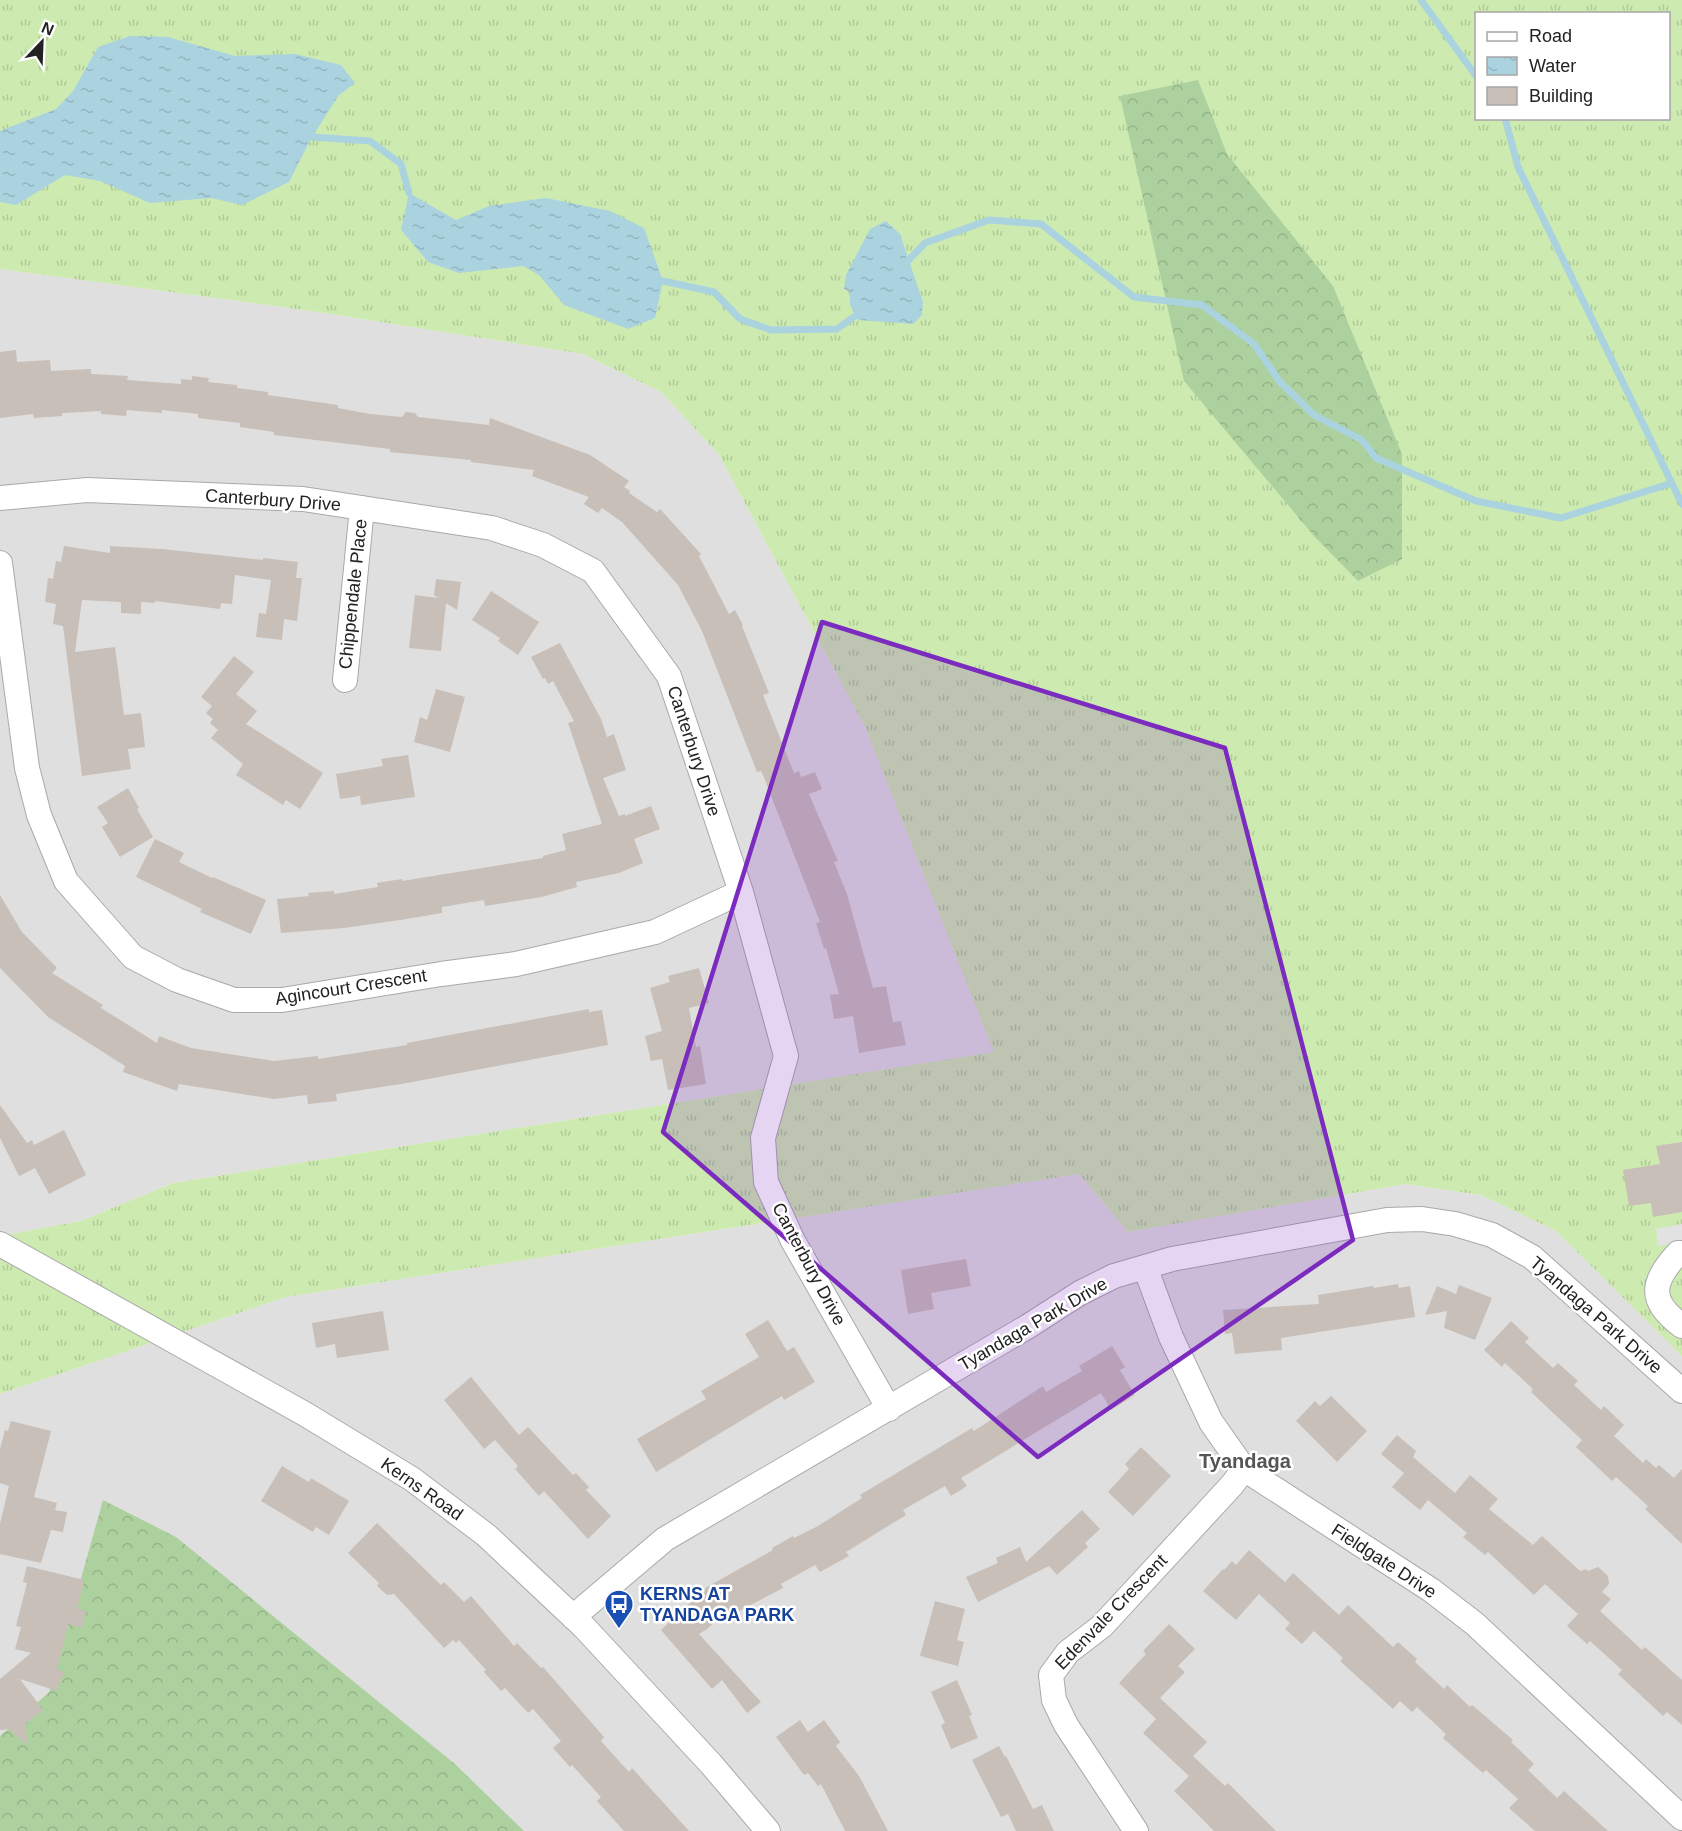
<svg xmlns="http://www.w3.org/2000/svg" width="1682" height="1831" font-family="Helvetica,sans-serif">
  <defs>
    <pattern id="grass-tufts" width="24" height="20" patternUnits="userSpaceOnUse" patternTransform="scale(1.5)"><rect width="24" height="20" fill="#cdebb0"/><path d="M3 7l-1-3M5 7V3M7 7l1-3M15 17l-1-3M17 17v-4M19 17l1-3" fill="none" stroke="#b0c997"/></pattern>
    <pattern id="forest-crowns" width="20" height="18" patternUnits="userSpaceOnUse" patternTransform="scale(1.5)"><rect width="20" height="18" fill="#add19e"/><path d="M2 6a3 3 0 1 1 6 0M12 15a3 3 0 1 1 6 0" fill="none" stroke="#95b388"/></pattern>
    <pattern id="water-ripples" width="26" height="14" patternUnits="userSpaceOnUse" patternTransform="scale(1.5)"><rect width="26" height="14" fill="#aad3df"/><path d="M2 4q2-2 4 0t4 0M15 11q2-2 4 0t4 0" fill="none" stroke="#92b5bf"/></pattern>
  </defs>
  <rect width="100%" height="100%" fill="#f2efe9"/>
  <path fill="#e0dfdf" d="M0,269L311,311L583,354L661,392L719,455L865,727L995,1052L173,1183L81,1221L0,1236Z
    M1079,1174L1128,1232L1405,1184L1481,1195L1556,1231L1682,1356V1831H518L103,1501L49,1692L0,1736V1394L286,1297Z"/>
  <path fill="url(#grass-tufts)" fill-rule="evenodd" d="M0,0H1682V1356L1556,1231L1481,1195L1405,1184L1128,1232L1079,1174L286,1297L0,1394V1236L81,1221L173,1183L994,1052L865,727L719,455L661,392L583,354L311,311L0,269ZM1476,14H1668V118H1476Z"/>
  <path fill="url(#forest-crowns)" d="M1198,80L1227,154L1333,286L1402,454V559L1358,581L1314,536L1184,381L1120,96Z
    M103,1500L176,1537L455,1764L524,1831H0V1736L49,1692Z"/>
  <path fill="#e2e2e2" d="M1682,1224V1242L1658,1246L1656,1229Z"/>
  <path fill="url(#water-ripples)" d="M130,36L168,37L235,56L295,54L341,65L355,83L339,95L312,137L289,182L242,205L211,198L150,203L100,181L65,175L16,205L0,202V131L56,109L73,91L98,47Z
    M409,193L456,220L489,206L546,198L610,211L644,228L663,281L655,318L628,329L564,305L539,275L523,266L459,273L428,262L401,230Z
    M886,221L900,234L923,302L922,315L913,324L858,320L850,305V292L844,289L846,275L870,229Z"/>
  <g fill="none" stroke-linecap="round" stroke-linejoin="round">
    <path stroke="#aad3df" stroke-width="7" d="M1421,0L1476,76
      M1505,118L1518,167L1682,504
      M312,137L370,141L401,164L409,193
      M904,265L925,243L989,220L1041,224L1134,297L1202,305L1254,344L1280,382L1314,415L1362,440L1376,458L1476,501L1561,518L1672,483
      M663,281L714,292L740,319L771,330L837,329L862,311"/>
  </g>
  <path fill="#c7bfb8" d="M16,350L17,362L50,360L51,371L91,369V374L128,376L127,380L181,384V379L192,380V376L209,378L208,382L237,385V388L268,392V395L338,405V408L370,414L402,417L406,412L415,413L418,417L489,425L490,418L590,455L629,481L624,487L630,491L629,493L657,512L660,509L701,554L699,556L729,614L735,610L743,625L742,626L769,693L763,695L794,773L799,771L801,777L815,772L822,789L809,794L838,861L834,862L847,894L873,988L886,986L893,1022L901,1021L906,1045L859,1053L853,1016L834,1019L830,995L839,994L826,948L824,949L816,923L820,922L763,775L761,771L757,772L702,631L678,585L622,522L602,508L598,513L584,504L589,497L532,476L534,470L471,462V460L390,452V449L274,435V432L240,427V423L198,418V414L162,410V413L127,410L126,416L101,414V411L62,413V416L34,418L33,414L0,418V352Z
    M64,546L110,553V546L162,549L263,560V558L298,562L296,578H302L297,621L284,619L282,640L256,637L259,613L266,614L271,580L235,575L232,604L221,603L220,609L155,601V603L141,602V614L121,613V602L82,600L75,652L115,647L124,715L141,713L145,747L128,749L131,769L82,776L63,626L53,624L56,604L45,602L48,578L53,579L56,561L61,562Z
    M436,579L461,582L457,610L446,603L441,651L409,648L415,595L438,598L434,595Z
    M491,591L539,622L518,655L498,641L500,638L472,620Z
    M560,643L601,719L607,737L614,734L626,770L603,778L619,816L625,814V816L651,806L660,829L634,839L643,863L619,873L576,882L577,887L542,897L485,906L484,900L442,907V913L400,920L344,928L281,933L277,899L309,896L308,893L334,891V894L378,887L377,883L402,879V881L543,858V856L566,850L562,834L602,824L568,723L574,721L553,681L548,684L545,678L543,679L531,657Z
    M234,656L254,672L236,694L257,711L246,724L323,773L300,809L286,800L283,805L236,775L243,764L211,738L218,730L210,723L213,719L206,713L212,706L201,697Z
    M436,689L465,697L450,752L414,742L420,717L427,720Z
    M408,755L415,797L361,805L360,796L340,799L336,774L383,766L381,759Z
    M128,788L139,808L137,809L153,837L120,857L102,827L108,823L97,807Z
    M155,839L184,853L179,862L212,878L213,877L266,900L251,934L200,912L202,909L136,877Z
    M0,895L22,932L57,968L52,973L103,1005L101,1008L157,1043L159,1036L191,1048L274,1061L318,1056V1059L407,1045V1043L589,1009V1012L602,1010L608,1045L407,1083L336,1094L337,1101L308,1104L307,1095L274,1099L179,1084L177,1091L123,1072L125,1066L48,1017L0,968Z
    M699,968L709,1003L689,1008L696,1047L700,1046L706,1084L668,1090L662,1059L651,1061L645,1036L662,1031L650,988L670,982L668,976Z
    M0,1105L27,1143L32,1140L34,1145L64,1130L86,1175L49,1194L35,1168L19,1176L0,1138Z
    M1682,1142V1212L1653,1217L1651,1203L1629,1206L1623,1170L1660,1164L1656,1146Z
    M966,1259L971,1286L931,1293L934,1309L908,1314L901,1270Z
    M1398,1284L1399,1288L1410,1286L1415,1317L1281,1338L1282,1350L1235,1354L1232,1333L1225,1334L1223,1310L1319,1304L1318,1295L1373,1286L1374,1288Z
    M1459,1285L1492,1298L1475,1340L1444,1328L1447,1311L1425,1315L1437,1286L1456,1294Z
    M383,1311L389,1350L337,1358L335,1344L316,1348L312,1323Z
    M768,1320L787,1351L794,1347L815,1382L784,1400L782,1396L656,1472L637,1439L706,1399L701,1391L759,1357L745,1334Z
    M1511,1321L1529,1338L1525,1342L1553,1368L1558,1363L1578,1381L1574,1385L1601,1410L1604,1406L1624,1425L1614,1436L1643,1463L1646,1459L1656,1468L1659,1465L1674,1478L1682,1469V1544L1645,1509L1648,1506L1616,1477L1612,1481L1576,1447L1582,1440L1531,1392L1533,1389L1505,1363L1502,1367L1484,1350Z
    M1112,1346L1125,1367L1120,1370L1135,1395L1111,1410L1101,1393L961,1478L967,1486L951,1496L945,1486L903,1510L906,1515L846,1552L849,1556L820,1572L815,1565L781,1584L783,1588L730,1616L727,1611L707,1629L699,1634L761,1702L747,1713L722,1680L712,1689L661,1630L707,1587L773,1550L772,1548L793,1536L794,1538L818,1526L862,1498L860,1495L972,1428L974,1431L1043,1386L1046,1392L1082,1371L1079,1366Z
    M471,1377L519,1435L528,1427L573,1475L576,1473L589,1487L586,1490L611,1516L588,1539L544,1491L539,1496L515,1469L518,1466L495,1440L484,1449L444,1400Z
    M1331,1396L1367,1431L1337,1462L1296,1421L1315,1401L1320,1406Z
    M11,1421L51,1431L34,1497L57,1503L55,1510L67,1512L63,1532L51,1530L41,1563L0,1554V1524L9,1486L0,1483V1449L5,1430L8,1431Z
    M1397,1435L1416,1451L1413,1457L1455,1493L1470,1475L1498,1499L1489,1509L1533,1545L1542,1536L1579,1570L1581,1571L1586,1569L1588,1571L1598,1567L1608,1576L1609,1584L1602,1592L1611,1599L1600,1611L1642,1650L1645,1647L1682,1680V1725L1667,1712L1663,1716L1618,1674L1622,1670L1590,1641L1587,1644L1567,1626L1578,1614L1545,1584L1534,1595L1488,1552L1485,1555L1463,1537L1467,1533L1428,1500L1420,1510L1392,1487L1404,1473L1381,1454Z
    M1141,1447L1171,1476L1133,1516L1108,1492L1129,1469L1125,1464Z
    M282,1466L309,1482L311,1478L349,1501L329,1535L316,1527L313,1532L261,1501Z
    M1082,1510L1100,1529L1085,1543L1088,1547L1057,1575L1049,1566L978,1602L966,1577L998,1563L996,1558L1020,1547L1026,1562Z
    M377,1523L441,1585L444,1582L464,1602L471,1596L514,1646L517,1643L541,1668L543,1667L604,1737L601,1741L629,1772L632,1768L689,1831H624L597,1801L601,1797L572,1765L570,1767L553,1748L561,1741L533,1709L528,1713L505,1688L501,1691L484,1672L486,1670L459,1640L456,1643L453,1640L444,1648L394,1594L387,1595L377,1586L379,1583L348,1553Z
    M1249,1550L1285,1582L1293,1573L1339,1615L1348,1605L1393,1647L1398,1642L1417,1659L1415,1662L1444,1689L1447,1685L1470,1707L1472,1705L1513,1740L1511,1742L1534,1764L1528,1770L1557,1798L1564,1791L1608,1831H1535L1509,1808L1518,1799L1486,1770L1483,1773L1461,1754L1443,1738L1446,1734L1417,1707L1412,1712L1400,1701L1393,1709L1340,1661L1343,1658L1314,1631L1302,1644L1285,1629L1290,1623L1259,1594L1236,1620L1203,1591L1223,1569L1224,1570L1232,1561L1236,1565Z
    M27,1566L84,1580L77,1609L86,1611L82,1628L68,1624L57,1670L64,1672L57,1691L20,1679L43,1710L25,1724L28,1746L9,1729L0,1730V1679L31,1653L15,1649L21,1627L16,1626L27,1583L23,1582Z
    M935,1601L965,1609L957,1640L964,1642L958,1666L920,1656Z
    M1169,1624L1195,1649L1178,1666L1185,1672L1160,1698L1207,1742L1193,1756L1225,1786L1228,1783L1276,1831H1214L1174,1791L1189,1776L1143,1733L1156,1719L1119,1683L1146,1654L1143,1651Z
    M957,1680L972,1715L969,1716L978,1738L951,1749L941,1725L945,1723L931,1692Z
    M800,1720L808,1732L824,1720L840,1742L836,1746L859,1776L888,1831H845L821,1784L818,1786L808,1773L804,1775L776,1737Z
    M999,1746L1005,1757L1006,1756L1033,1809L1042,1805L1054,1831H1016L1008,1814L1001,1817L972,1760Z"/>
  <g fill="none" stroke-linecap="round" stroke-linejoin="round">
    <g stroke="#a9a9a9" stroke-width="26">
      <path id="minor" d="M0,498L87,490L303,499L492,528L543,545L593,571L669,676L741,892L786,1056L763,1138L766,1182L793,1241L889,1409
        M0,563L27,768L39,815L66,881L133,957L177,980L234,1000H282L441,974L516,964L655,932L741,892
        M345,680L362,508
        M0,1244L305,1414L412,1479L486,1535L584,1627L711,1764L768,1831
        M1682,1253H1678C1651,1283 1648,1301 1682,1326
        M1145,1267L1171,1337L1211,1422L1244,1469L1431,1590L1475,1624L1682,1818
        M573,1617L665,1539L1027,1327L1080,1293L1114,1276L1145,1267L1172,1259L1387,1220L1422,1219L1455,1224L1492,1235L1532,1257L1682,1391
        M1136,1831L1066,1725L1054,1700L1051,1675L1068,1652L1102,1626L1232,1485L1244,1469"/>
    </g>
    <use href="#minor" stroke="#fff" stroke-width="24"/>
  </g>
  <path fill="#7b2cbf" fill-opacity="0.2" stroke="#7b2cbf" stroke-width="4.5" stroke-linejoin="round" d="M822,622L1225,748L1353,1240L1038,1457L663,1132Z"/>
  <defs>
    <g id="bus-pin" transform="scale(1.5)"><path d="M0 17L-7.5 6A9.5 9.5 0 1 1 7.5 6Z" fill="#1a4fb4" stroke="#fff"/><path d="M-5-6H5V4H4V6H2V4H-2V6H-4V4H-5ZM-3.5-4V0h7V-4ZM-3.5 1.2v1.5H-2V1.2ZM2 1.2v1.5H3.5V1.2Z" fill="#fff"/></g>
  </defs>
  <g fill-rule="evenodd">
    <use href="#bus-pin" x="619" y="1604"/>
  </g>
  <g text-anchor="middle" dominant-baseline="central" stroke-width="5" stroke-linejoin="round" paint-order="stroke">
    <g font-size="18" fill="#222" stroke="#fff">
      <text transform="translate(273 500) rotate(4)">Canterbury Drive</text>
      <text transform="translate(353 594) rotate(-84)">Chippendale Place</text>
      <text transform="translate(694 751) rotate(72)">Canterbury Drive</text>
      <text transform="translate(351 987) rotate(-9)">Agincourt Crescent</text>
      <text transform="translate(809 1264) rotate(62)">Canterbury Drive</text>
      <text transform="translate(1596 1315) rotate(41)">Tyandaga Park Drive</text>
      <text transform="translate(1033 1324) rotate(-30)">Tyandaga Park Drive</text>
      <text transform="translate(422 1489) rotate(35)">Kerns Road</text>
      <text transform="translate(1384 1561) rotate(33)">Fieldgate Drive</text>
      <text transform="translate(1111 1612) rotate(-46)">Edenvale Crescent</text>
    </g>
    <g font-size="18" font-weight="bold" fill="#164399" stroke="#fff" text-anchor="start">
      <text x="640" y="1594">KERNS AT<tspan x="640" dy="21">TYANDAGA PARK</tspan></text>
    </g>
    <g font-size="20" font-weight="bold" fill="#555" stroke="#fff">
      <text x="1245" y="1461">Tyandaga</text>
    </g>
  </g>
  <rect x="1475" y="12" width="195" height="108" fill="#ffffff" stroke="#a7a7a7" stroke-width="1.5"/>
  <rect x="1487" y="32" width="30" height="9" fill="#ffffff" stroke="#a7a7a7" stroke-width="1.5"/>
  <text x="1529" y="42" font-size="18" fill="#222222">Road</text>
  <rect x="1487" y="57" width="30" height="18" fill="url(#water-ripples)" stroke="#a7a7a7" stroke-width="1.5"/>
  <text x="1529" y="72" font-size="18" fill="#222222">Water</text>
  <rect x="1487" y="87" width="30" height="18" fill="#c7bfb8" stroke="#a7a7a7" stroke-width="1.5"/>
  <text x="1529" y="102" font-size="18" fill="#222222">Building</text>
  <g transform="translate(42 42) rotate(23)" stroke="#ffffff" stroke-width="4.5" paint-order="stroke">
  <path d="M0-4.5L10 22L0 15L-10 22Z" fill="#222222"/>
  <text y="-9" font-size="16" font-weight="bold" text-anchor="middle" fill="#222222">N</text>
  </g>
</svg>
